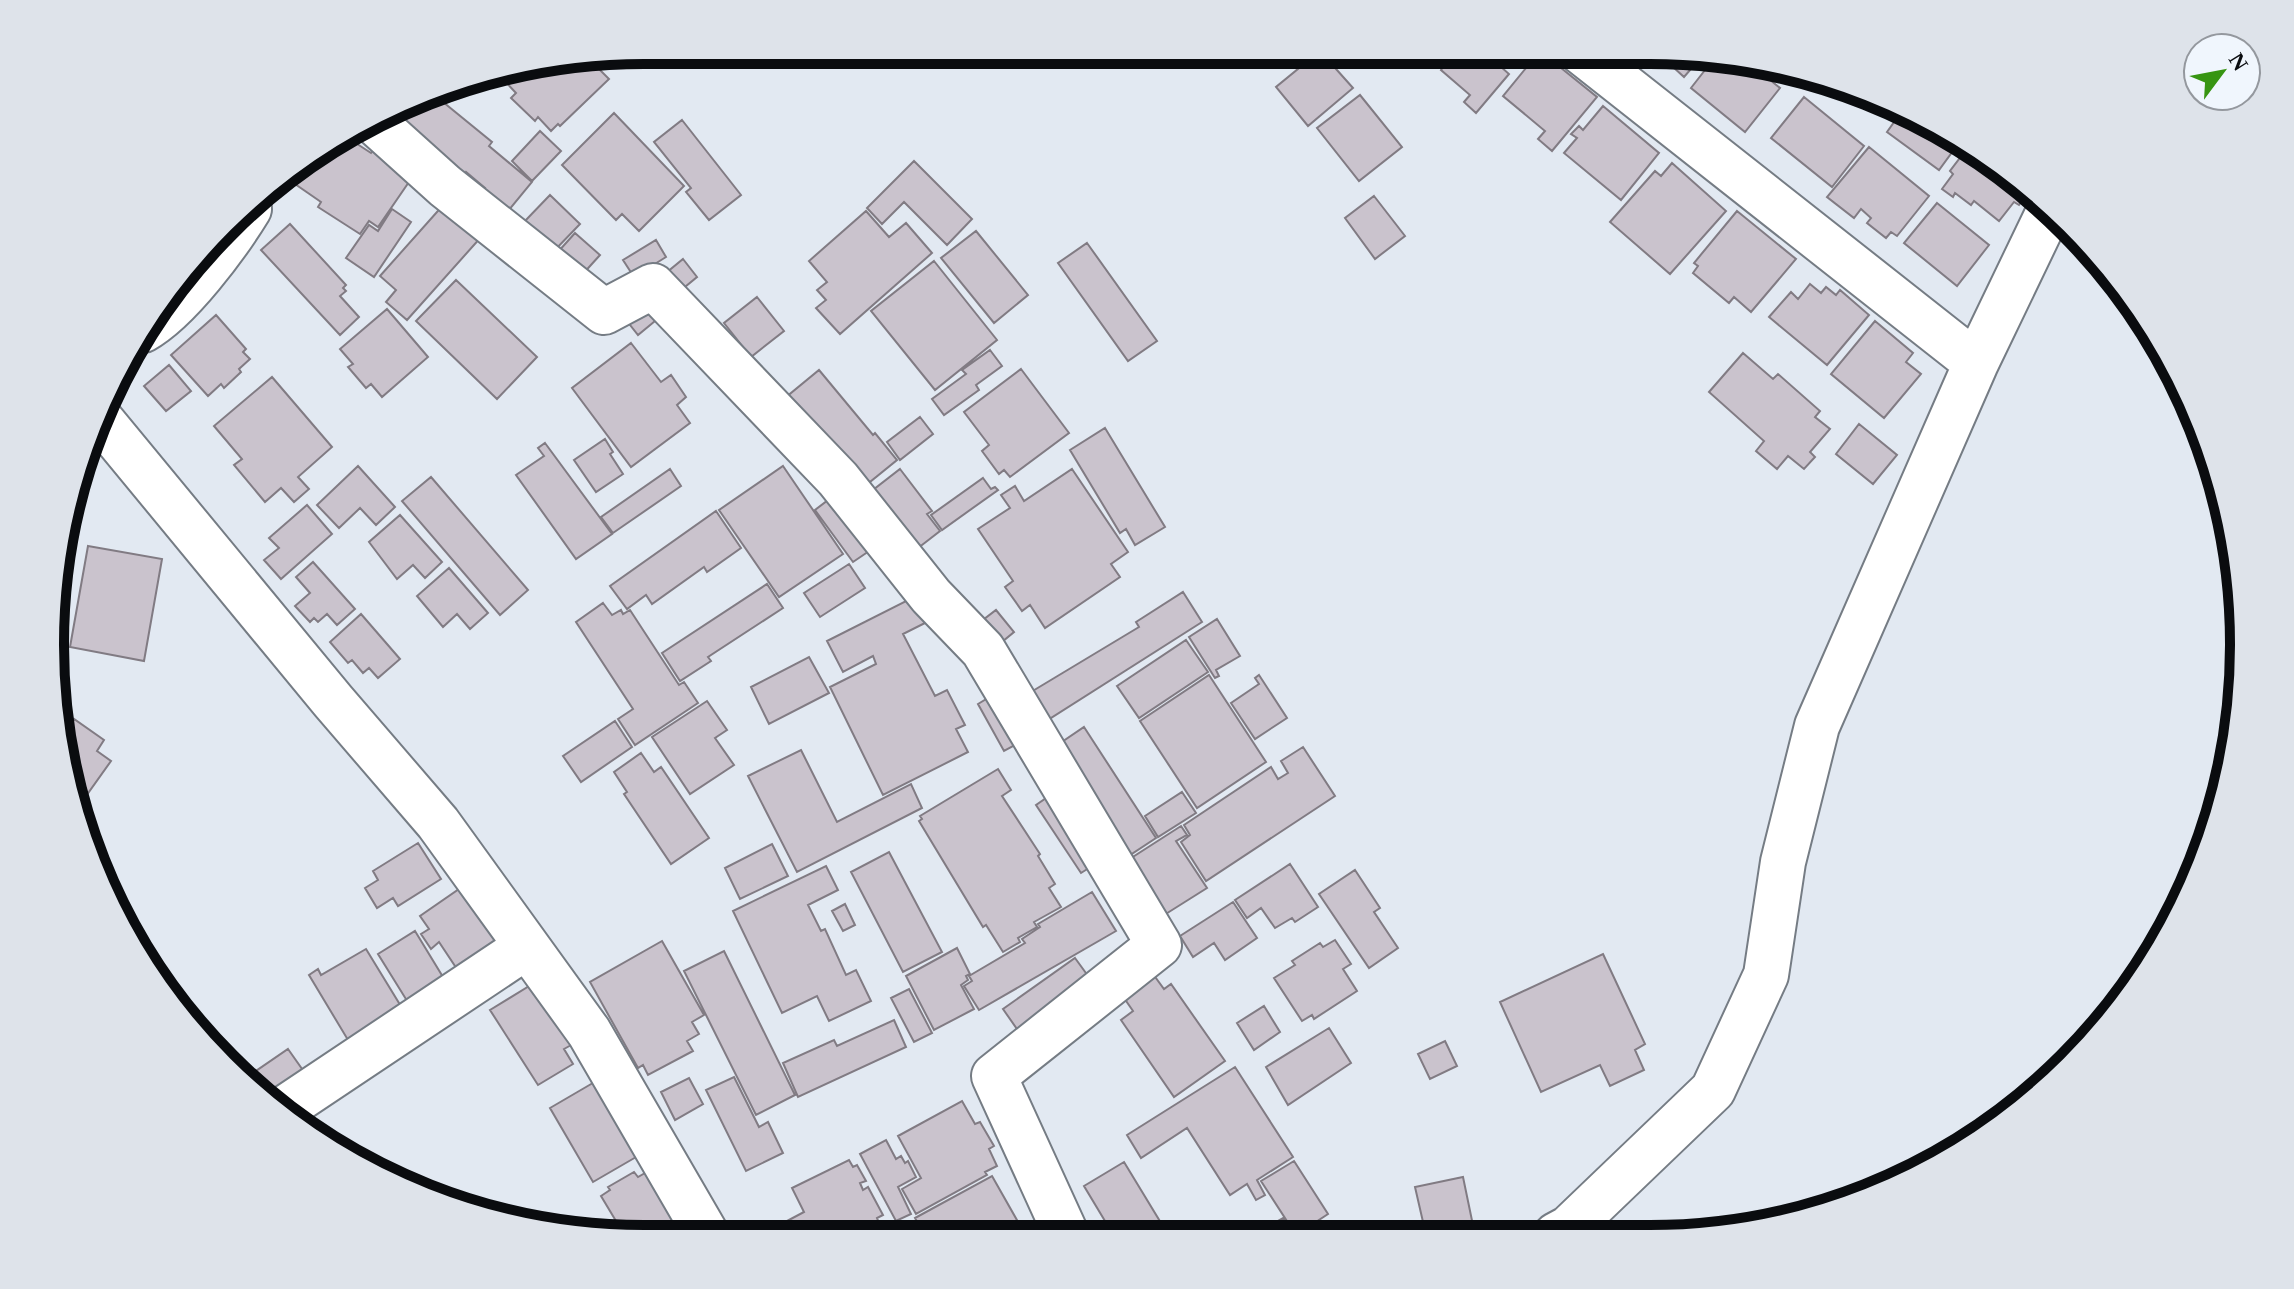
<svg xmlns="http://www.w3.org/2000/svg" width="2294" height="1289" font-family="'Times New Roman',serif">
  <rect width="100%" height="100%" fill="#e2e9f2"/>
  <path fill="#cac3cd" stroke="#817b83" stroke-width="2" d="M1320,51L1353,88L1308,126L1276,87Z
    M1438,51H1515L1501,67L1509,74L1476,113L1464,102L1470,95L1441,70L1444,66L1433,56Z
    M1540,51L1597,97L1552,151L1538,139L1545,131L1503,96Z
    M1644,51H1688L1704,54L1684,77L1660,55L1655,60Z
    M1716,56L1751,62L1749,63L1780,88L1745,132L1691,88Z
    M589,59L609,79L560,126L558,124L551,131L538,117L535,121L511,98L516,93L498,74Z
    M1826,79L1850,90L1845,96Z
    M432,93L492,142L489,146L532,182L508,211L483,191L485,188L466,172L462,177L389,116Z
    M1360,95L1402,147L1359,181L1317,128Z
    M1863,95L1893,107L1886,117L1861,97Z
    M1804,97L1864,146L1832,187L1771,138Z
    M1603,106L1659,153L1621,200L1564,153L1577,138L1571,134L1579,126L1583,130Z
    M1902,111L1947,130L1961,140L1939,170L1887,132Z
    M614,113L684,186L639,231L622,214L616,220L562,165Z
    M682,120L741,195L709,220L686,192L691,188L654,142Z
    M540,131L561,151L532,181L512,161Z
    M348,138L371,153L374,149L411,179L378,227L369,221L360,234L318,207L321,202L295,184L313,156Z
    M1969,146L2029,191L2019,205L2014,202L1999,221L1974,201L1971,205L1955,193L1953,197L1942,189L1953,174L1950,171Z
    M1869,147L1929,196L1897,236L1891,232L1886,238L1867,223L1871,218L1861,209L1854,218L1827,197Z
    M914,161L972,219L947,245L904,202L882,224L867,208Z
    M1672,163L1726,211L1670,274L1610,222L1655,171L1661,176Z
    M453,194L490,227L407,320L386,302L396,290L380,276Z
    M550,195L580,224L553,252L524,222Z
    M1374,196L1405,236L1375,259L1345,218Z
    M1937,203L1989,245L1957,286L1904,243Z
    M392,209L411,222L374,277L346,258L369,225L378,231Z
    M866,211L889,237L906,223L932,253L840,334L816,308L826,300L817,290L827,282L809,261Z
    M1737,211L1796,259L1751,312L1734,297L1729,303L1693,273L1698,266L1694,263Z
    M290,224L346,285L343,288L346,291L340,296L359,317L340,335L261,250Z
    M976,231L1028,295L994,323L941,258Z
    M575,233L600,255L581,276L557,253Z
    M656,240L666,257L634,277L623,260Z
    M1087,243L1157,341L1128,361L1058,263Z
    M683,259L697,277L680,291L666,273Z
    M934,261L997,340L935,390L871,311Z
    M456,280L537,357L497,399L416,321Z
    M1810,284L1821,293L1826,287L1836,295L1840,290L1869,315L1827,365L1769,317L1791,292L1798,299Z
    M650,294L666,312L638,335L623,316Z
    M757,297L784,331L751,357L724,323Z
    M387,309L428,357L382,397L371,384L366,388L348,367L353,364L340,349Z
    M216,315L246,349L243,352L250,359L239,369L241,372L224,388L221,384L208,396L171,355Z
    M1875,321L1913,353L1906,362L1921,374L1884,418L1831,374Z
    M631,343L661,382L671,375L686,397L677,405L690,423L631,467L572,388Z
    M990,350L1002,366L976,385L979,390L944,415L932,399L966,374L962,370Z
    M1743,353L1773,379L1778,374L1820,411L1815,417L1830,429L1810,452L1815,457L1804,469L1788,456L1777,469L1756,451L1764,441L1709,392Z
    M169,365L191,391L166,411L144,386Z
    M1021,369L1069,433L1010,477L1004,470L999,474L982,451L989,445L964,412Z
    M819,370L873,435L875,433L897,460L860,490L785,398Z
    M272,377L332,447L298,477L309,489L294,502L281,488L265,502L234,465L242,459L214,426Z
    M920,417L933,434L900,460L887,442Z
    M1859,424L1897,455L1873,484L1836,454Z
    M1105,428L1165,527L1135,545L1126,529L1120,533L1070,450Z
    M605,439L613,452L610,454L623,474L596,492L574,460Z
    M545,443L612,534L576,559L516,475L544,456L538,448Z
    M358,466L395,507L376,525L360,508L339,528L317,505Z
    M783,466L843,554L779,597L719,510Z
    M670,469L681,486L613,533L601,517Z
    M900,469L932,511L927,514L940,531L913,552L864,497Z
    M1072,469L1128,552L1111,564L1120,577L1045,628L1030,605L1022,611L1005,587L1013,581L978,529L1010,508L1001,495L1015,486L1024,501Z
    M431,477L528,590L500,615L402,501Z
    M983,478L991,489L995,487L998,490L942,530L931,515Z
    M836,494L875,547L853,562L815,510Z
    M307,505L332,534L281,579L264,560L279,548L269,538Z
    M716,511L741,548L707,572L704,567L652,604L646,595L627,609L610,586Z
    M400,515L442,562L425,578L413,565L397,579L369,542Z
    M88,546L162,559L144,661L70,647Z
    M313,562L355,609L337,625L327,614L318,622L314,618L310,622L295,606L310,593L296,577Z
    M849,564L865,588L820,617L804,593Z
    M449,568L488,613L470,629L457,614L443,627L417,596Z
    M767,584L783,608L708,657L711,661L680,681L662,653Z
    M1183,592L1202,622L1043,723L1026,695L1139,627L1136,622Z
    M912,598L925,623L903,634L935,696L947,690L965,725L956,729L968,752L883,795L830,687L876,664L873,656L843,672L827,641Z
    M603,603L612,615L621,610L623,614L630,610L679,685L684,682L698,703L635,745L618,719L633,709L576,622Z
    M996,610L1014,632L997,646L979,623Z
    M361,614L400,659L378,678L369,668L363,673L352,660L348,663L330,642Z
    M1217,619L1240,656L1216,670L1219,676L1215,678L1189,637Z
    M1186,640L1208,672L1139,718L1117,686Z
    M809,657L829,693L769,724L751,687Z
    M1209,675L1266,762L1197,808L1140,721Z
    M1259,675L1287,718L1255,739L1231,703L1259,684L1255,678Z
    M998,692L1024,740L1004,751L978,704Z
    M707,701L727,730L715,738L734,765L690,794L652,737Z
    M59,717L70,725L74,719L104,740L97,751L111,761L86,796L76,789Z
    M615,721L632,747L581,782L563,756Z
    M1084,727L1156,838L1124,859L1053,748Z
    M1303,747L1335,796L1206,881L1181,842L1190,835L1184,825L1271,767L1278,779L1288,773L1281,761Z
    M801,750L837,822L911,784L922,808L797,872L748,776Z
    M641,753L654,772L661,767L709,838L671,864L624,794L627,792L614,772Z
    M998,769L1011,790L1002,796L1040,854L1038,856L1055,884L1049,888L1061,907L1034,922L1037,927L1018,938L1020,942L1003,952L986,925L983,927L919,821L922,819L920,816Z
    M1055,792L1100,861L1081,873L1036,805Z
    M1182,792L1196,813L1158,837L1145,816Z
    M1181,826L1187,835L1176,841L1207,888L1161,917L1125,862Z
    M418,843L441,879L398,906L393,898L377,908L365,888L378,880L373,871Z
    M772,844L788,876L740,899L725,868Z
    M889,852L942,952L903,972L851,872Z
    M1290,864L1318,907L1295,922L1292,918L1275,928L1261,908L1247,918L1235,900Z
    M826,866L838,890L808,905L821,931L825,929L846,975L856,970L871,1001L829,1021L817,996L782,1013L733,911Z
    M1355,870L1380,908L1374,912L1398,948L1369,968L1319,894Z
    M475,878L514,942L463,978L439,942L431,949L421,934L429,929L420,916Z
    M1092,892L1116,931L979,1010L964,986L972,981L969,976L1025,943L1022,939L1040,927L1038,924Z
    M1233,902L1257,938L1225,960L1214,943L1193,957L1180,936Z
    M845,904L855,925L843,931L832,911Z
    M415,931L446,982L409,1004L378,954Z
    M1335,940L1351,964L1343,969L1357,991L1314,1019L1312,1015L1302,1021L1274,978L1295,965L1292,961L1320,943L1323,947Z
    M662,941L704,1015L692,1022L699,1034L687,1041L693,1051L648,1075L643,1065L638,1068L590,982Z
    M957,948L970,974L966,976L968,980L961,985L974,1009L934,1030L906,976Z
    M366,949L402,1008L348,1040L309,975L318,969L321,975Z
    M724,951L795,1095L756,1115L684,971Z
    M1603,954L1645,1044L1635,1050L1644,1070L1610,1086L1600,1065L1541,1092L1500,1002Z
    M1075,958L1091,980L1019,1032L1003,1009Z
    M1153,974L1164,989L1171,984L1225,1061L1174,1097L1121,1020L1133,1011L1122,995Z
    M534,983L573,1044L564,1049L573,1064L538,1085L490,1010Z
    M909,989L932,1033L914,1042L891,998Z
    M1264,1006L1280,1032L1254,1050L1237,1023Z
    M894,1020L906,1047L798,1097L783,1063L834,1040L837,1046Z
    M1329,1028L1351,1063L1288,1105L1266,1067Z
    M1445,1041L1457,1066L1430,1079L1418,1054Z
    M288,1049L307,1076L273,1098L247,1077Z
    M1235,1067L1293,1157L1257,1180L1265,1195L1256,1200L1247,1184L1230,1195L1187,1128L1141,1158L1127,1135Z
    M734,1077L759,1127L768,1122L783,1153L746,1171L706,1090Z
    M689,1078L703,1104L675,1120L661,1092Z
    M598,1080L643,1153L593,1182L550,1108Z
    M962,1101L975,1124L980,1122L994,1146L989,1149L997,1166L985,1172L987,1175L916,1214L902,1189L921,1178L898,1136Z
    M886,1140L896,1159L901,1156L905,1163L908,1161L916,1177L898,1187L911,1214L896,1221L860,1154Z
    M849,1160L853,1167L857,1165L866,1181L860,1183L863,1190L868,1187L883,1215L877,1218L879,1223L852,1237H795L787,1221L804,1212L792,1188Z
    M1294,1161L1328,1214L1296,1235L1261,1181Z
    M1124,1162L1161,1223L1139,1236H1114L1084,1186Z
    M652,1169L689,1237L636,1238L633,1233L630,1235L623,1223L619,1226L601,1196L610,1190L608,1187L634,1172L638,1177Z
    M992,1176L1026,1236L919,1237L918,1235L923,1232L915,1218Z
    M1463,1177L1475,1235H1426L1415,1187Z
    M1283,1218L1293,1235L1251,1236Z
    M1159,1228L1164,1236H1145Z
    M893,1229L897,1237H878Z"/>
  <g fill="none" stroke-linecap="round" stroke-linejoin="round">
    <g stroke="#757c84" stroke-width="48">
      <path id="street" d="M1580,51L1976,363
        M375,123L445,186L604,312L653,286L838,479L931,596L983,650L1159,945L994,1076L1067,1236
        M143,330C179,310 227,245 249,209
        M102,421L333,701L438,823L589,1032L708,1237
        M285,1108L526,947
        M1556,1235L1569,1228L1713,1090L1766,975L1783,862L1817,726L1976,363L2051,207"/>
    </g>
    <use href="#street" stroke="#fff" stroke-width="44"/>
  </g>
  <path d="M0 0H2294V1289H0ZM644 64H1650A580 580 0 0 1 2230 644V645A580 580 0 0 1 1650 1225H644A580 580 0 0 1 64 645V644A580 580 0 0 1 644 64Z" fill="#dee3ea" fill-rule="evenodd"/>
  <path fill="none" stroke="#0a0c0f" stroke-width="10" d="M644 64H1650A580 580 0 0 1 2230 644V645A580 580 0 0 1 1650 1225H644A580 580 0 0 1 64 645V644A580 580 0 0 1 644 64Z"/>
  <g transform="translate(2222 72) rotate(58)"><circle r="38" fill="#f0f6fd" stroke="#94989e" stroke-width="2"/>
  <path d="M0-6L14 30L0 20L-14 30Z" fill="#379512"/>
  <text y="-12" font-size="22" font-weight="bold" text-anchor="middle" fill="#0a0c0f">N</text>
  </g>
</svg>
